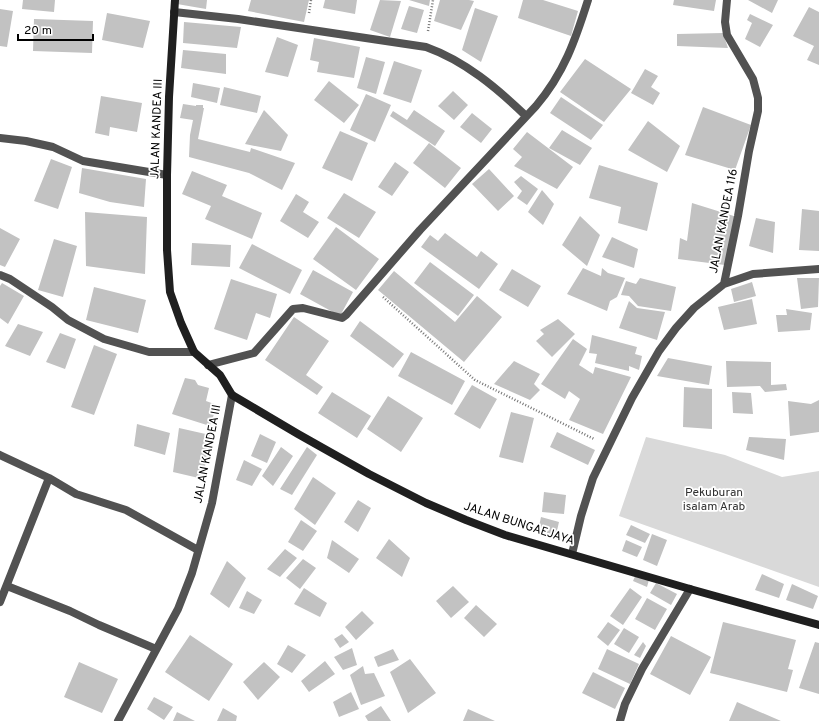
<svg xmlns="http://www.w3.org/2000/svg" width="819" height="721" font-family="Overpass,sans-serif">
  <rect width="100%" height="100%" fill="#fff"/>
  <path fill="#d9d9d9" d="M646,437L725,455L782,477L819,471V587L619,516Z"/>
  <path fill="#c2c2c2" d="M23,0H55L54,12L22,9Z
    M178,0H207L206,9L177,4Z
    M251,0H309L304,22L248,11Z
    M325,0H357L355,14L323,8Z
    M380,0L401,1L390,37L370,30Z
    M409,0H430L429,6Z
    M440,0H469L474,1L461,30L434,21Z
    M523,0H543L578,11L571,36L518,18Z
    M674,0H716L714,11L673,5Z
    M748,0H778L772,13Z
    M409,6L424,10L417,33L401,29Z
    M809,7L819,12V65L807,60L814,46L793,36Z
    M475,8L498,16L481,62L462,50Z
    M0,9L13,11L7,47L0,46Z
    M107,13L150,21L143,48L102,40Z
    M750,14L773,25L760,47L745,39L752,23L747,20Z
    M34,19L93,21L92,53L33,51Z
    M184,22L241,27L237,48L183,43Z
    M723,33L728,48L677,46V34Z
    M277,37L298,45L288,77L265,72Z
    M314,38L360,47L354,78L317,72L319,62L310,60Z
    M183,50L226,54V74L181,68Z
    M366,57L385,62L376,94L357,88Z
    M585,59L631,89L604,122L560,92Z
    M394,61L422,70L411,103L383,94Z
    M645,69L658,76L651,87L660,93L653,105L631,93Z
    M329,81L359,105L344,123L314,100Z
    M193,83L220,88L217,103L191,97Z
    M224,87L261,96L257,113L220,105Z
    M453,91L468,105L454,120L438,106Z
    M366,94L391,105L375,142L350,130Z
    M101,96L142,103L137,132L110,127L109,136L95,133Z
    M561,97L603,125L591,140L550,113Z
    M183,104L196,106V105H203V108H204L198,139L250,152L251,148L295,163L282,190L249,173L189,157L190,135L193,120L180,118Z
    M703,107L751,125L735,170L685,155Z
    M264,110L288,135L281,151L245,144Z
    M414,110L445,131L435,146L390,116L393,111L407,120Z
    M472,113L492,129L481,143L460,127Z
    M648,121L680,146L667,172L628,150Z
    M562,130L592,148L580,165L549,148Z
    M340,131L368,143L352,181L322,168Z
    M527,132L573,167L557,189L514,166L522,157L513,149Z
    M429,143L461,168L445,188L413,163Z
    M51,159L72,167L58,209L34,201Z
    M395,162L409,172L392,196L378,187Z
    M599,165L658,183L647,231L618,223L621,207L589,198Z
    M82,168L146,179L144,207L110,202L79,193Z
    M489,169L514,196L498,211L472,184Z
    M192,171L227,185L222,196L262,213L252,239L205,219L211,206L182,194Z
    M521,176L538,189L527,205L517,198L522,191L514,182Z
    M542,190L554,204L543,225L528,212Z
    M344,193L376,212L359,238L327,218Z
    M296,194L309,202L303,212L319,222L308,238L280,221Z
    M692,203L737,217L725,265L678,259L680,238L687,241Z
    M802,209L819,211V251L799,250Z
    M85,212L147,217L145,274L86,266Z
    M580,216L600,235L587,266L562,245Z
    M756,218L775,222L773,253L749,246Z
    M336,227L379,259L356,290L313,259Z
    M0,228L20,239L5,267L0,265Z
    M445,233L477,257L481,251L498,264L479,289L421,247L430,235L438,241Z
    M612,237L638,249L634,268L602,257Z
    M54,239L77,246L63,297L38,290Z
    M192,243L231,245L230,267L191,265Z
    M252,244L302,270L290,294L239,268Z
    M430,262L474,295L458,316L414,283Z
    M583,268L601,276L602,268L608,273L625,278L617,297L610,301L607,311L567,294Z
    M512,269L541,286L528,307L499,290Z
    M313,270L353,292L340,316L300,294Z
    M394,271L455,322L477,296L502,317L464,362L378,290Z
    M640,278L676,287L671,311L638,306L629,296L621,295L626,281L636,284Z
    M797,278H819L818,307L801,309Z
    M231,279L277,294L270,318L256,313L247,340L214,329Z
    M752,282L756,296L734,302L731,289Z
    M2,283L24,296L8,324L0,318V286Z
    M94,287L146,300L138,333L86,320Z
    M752,299L757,324L724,330L718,307Z
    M629,301L637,308L665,312L657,340L619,328Z
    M786,309L812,313L810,330L778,332L776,315H787Z
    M294,317L329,341L306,375L323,387L317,395L265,360Z
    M558,319L575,334L552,357L536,341L544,334L540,330Z
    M360,321L404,354L393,368L350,336Z
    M18,324L43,332L30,356L5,346Z
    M60,333L76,339L65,369L46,362Z
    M592,335L637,347L635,354L642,356L639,370L629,366V371L595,363L597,354L589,353Z
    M573,339L587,349L579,365L593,374L595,367L631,377L603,434L569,420L580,399L569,391L565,399L541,384Z
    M94,345L117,354L94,415L71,407Z
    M411,352L465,381L452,405L398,376Z
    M668,358L712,366L709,385L657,376Z
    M514,361L540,374L534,384L540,390L530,400L494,384Z
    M726,361L771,362V385L786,384L787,390L765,392L760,386L727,387Z
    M185,378L195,380L198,385L209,388L206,401L217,405L210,426L172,414Z
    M472,385L497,399L480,429L454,414Z
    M684,387L712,389V429L683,427Z
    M332,392L371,416L357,438L318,413Z
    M732,392L751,393L753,414L733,413Z
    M388,396L423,418L401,452L367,429Z
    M819,400V432L790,436L788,401L811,404Z
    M511,412L534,418L523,463L499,457Z
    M137,424L170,433L165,455L134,446Z
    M179,428L210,435L203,479L173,472Z
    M557,432L595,450L588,465L550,447Z
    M260,434L276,442L267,463L251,456Z
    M749,437L786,439L784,460L746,450Z
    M281,447L293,456L273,486L262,476Z
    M307,447L317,455L292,495L280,489Z
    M244,460L262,469L252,486L236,480Z
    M313,477L336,493L315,525L294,509Z
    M544,492L566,495L564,514L542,512Z
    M358,500L371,508L358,532L344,522Z
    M541,517L559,522L556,535L538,531Z
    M301,520L317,531L303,551L288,542Z
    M631,525L650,534L645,543L626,535Z
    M652,534L667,540L657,566L643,560Z
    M389,539L410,558L402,577L376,558Z
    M332,540L359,559L349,573L327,558Z
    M626,540L642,547L637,557L622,551Z
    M285,549L297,558L280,577L267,569Z
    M303,559L316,568L300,589L286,578Z
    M227,561L246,578L229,608L210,594Z
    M636,574L649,580L647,587L633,581Z
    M762,574L784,584L779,598L755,590Z
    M656,583L677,594L671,605L650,593Z
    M792,584L818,596L813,609L786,600Z
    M453,586L469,602L451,618L436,601Z
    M304,588L327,603L320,617L294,604Z
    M630,588L642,597L623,625L610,616Z
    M247,591L262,600L254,614L239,608Z
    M647,598L667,609L655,630L635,619Z
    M476,605L497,624L484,637L464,618Z
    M362,611L374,623L356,640L345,627Z
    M608,622L620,630L608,646L597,637Z
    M723,622L796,640L788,669L793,670L787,692L710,673Z
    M624,628L639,637L629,653L614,644Z
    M342,634L349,642L340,648L334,639Z
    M190,635L233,664L209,701L165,672Z
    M671,636L711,657L690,695L650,674Z
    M643,642L646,646L640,658L634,655Z
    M815,642L819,643V694L799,688Z
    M288,645L306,655L292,673L277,664Z
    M352,648L357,665L343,670L334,657Z
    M393,649L399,660L378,667L374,657Z
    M607,649L639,664L630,684L598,669Z
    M410,659L436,693L408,713L390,672Z
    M325,661L335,674L309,692L301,681Z
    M79,662L118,679L102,713L64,697Z
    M264,662L280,677L258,700L243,682Z
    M363,666L365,674L374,673L385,696L361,705L350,675Z
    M593,672L625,688L615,709L582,693Z
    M351,692L359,709L339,717L333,702Z
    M154,697L173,707L164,720L147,709Z
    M737,702L781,721H729Z
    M381,706L391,721H368L365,716Z
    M223,708L237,716L236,721H217Z
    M468,709L495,721H463Z
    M177,712L195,721H173Z"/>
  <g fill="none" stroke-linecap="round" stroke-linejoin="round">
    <path stroke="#747474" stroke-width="2.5" stroke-dasharray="1 2" stroke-linecap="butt" d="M309,13L311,0
      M428,31L433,0
      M383,297L475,380L594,439"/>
    <path stroke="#525252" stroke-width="8" d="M0,138L26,141L53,147L83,161L167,175"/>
    <path stroke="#525252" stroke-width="8" d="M174,12L238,19L426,47C465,61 497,88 526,116
      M0,275L10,279L52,307L68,320L104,339L149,352H194
      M724,284L753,274L819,269
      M208,365L254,353L293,309L303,308L342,318L346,315L420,230L536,106C564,73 575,41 588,0
      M0,455L49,478L76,494L126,510L198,550
      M572,554L581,516L593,478L632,398L659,351L676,328L694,308L724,284L738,216L749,151L758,111V98L753,79L727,35L725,22L727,0
      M7,586L70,611L99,625L156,649
      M0,602L49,478
      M118,721L178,609L192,573L212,503L232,395
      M620,721L625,704L642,669L690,589"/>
    <path stroke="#1f1f1f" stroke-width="8" d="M175,0L169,97L167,175V250L170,292L181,323L194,352L220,375L232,395L298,434L369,474L426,503L466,520L505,535L690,589L819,625"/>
  </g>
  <g text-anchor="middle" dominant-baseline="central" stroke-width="3.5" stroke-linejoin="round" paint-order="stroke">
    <g font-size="12" fill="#000" stroke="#fff">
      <text transform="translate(157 129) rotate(-88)">JALAN KANDEA III</text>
      <text transform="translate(724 221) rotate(-79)">JALAN KANDEA 116</text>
      <text transform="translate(208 454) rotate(-79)">JALAN KANDEA III</text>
      <text transform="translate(519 524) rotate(18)">JALAN BUNGAEJAYA</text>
    </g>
    <g font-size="12" fill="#303030" stroke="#fff">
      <text x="714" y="493">Pekuburan<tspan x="714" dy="14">isalam Arab</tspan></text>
    </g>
  </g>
  <path d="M18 34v6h75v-6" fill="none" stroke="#000000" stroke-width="2"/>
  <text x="24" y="34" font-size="12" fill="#000000" stroke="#ffffff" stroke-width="3" paint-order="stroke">20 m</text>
</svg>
